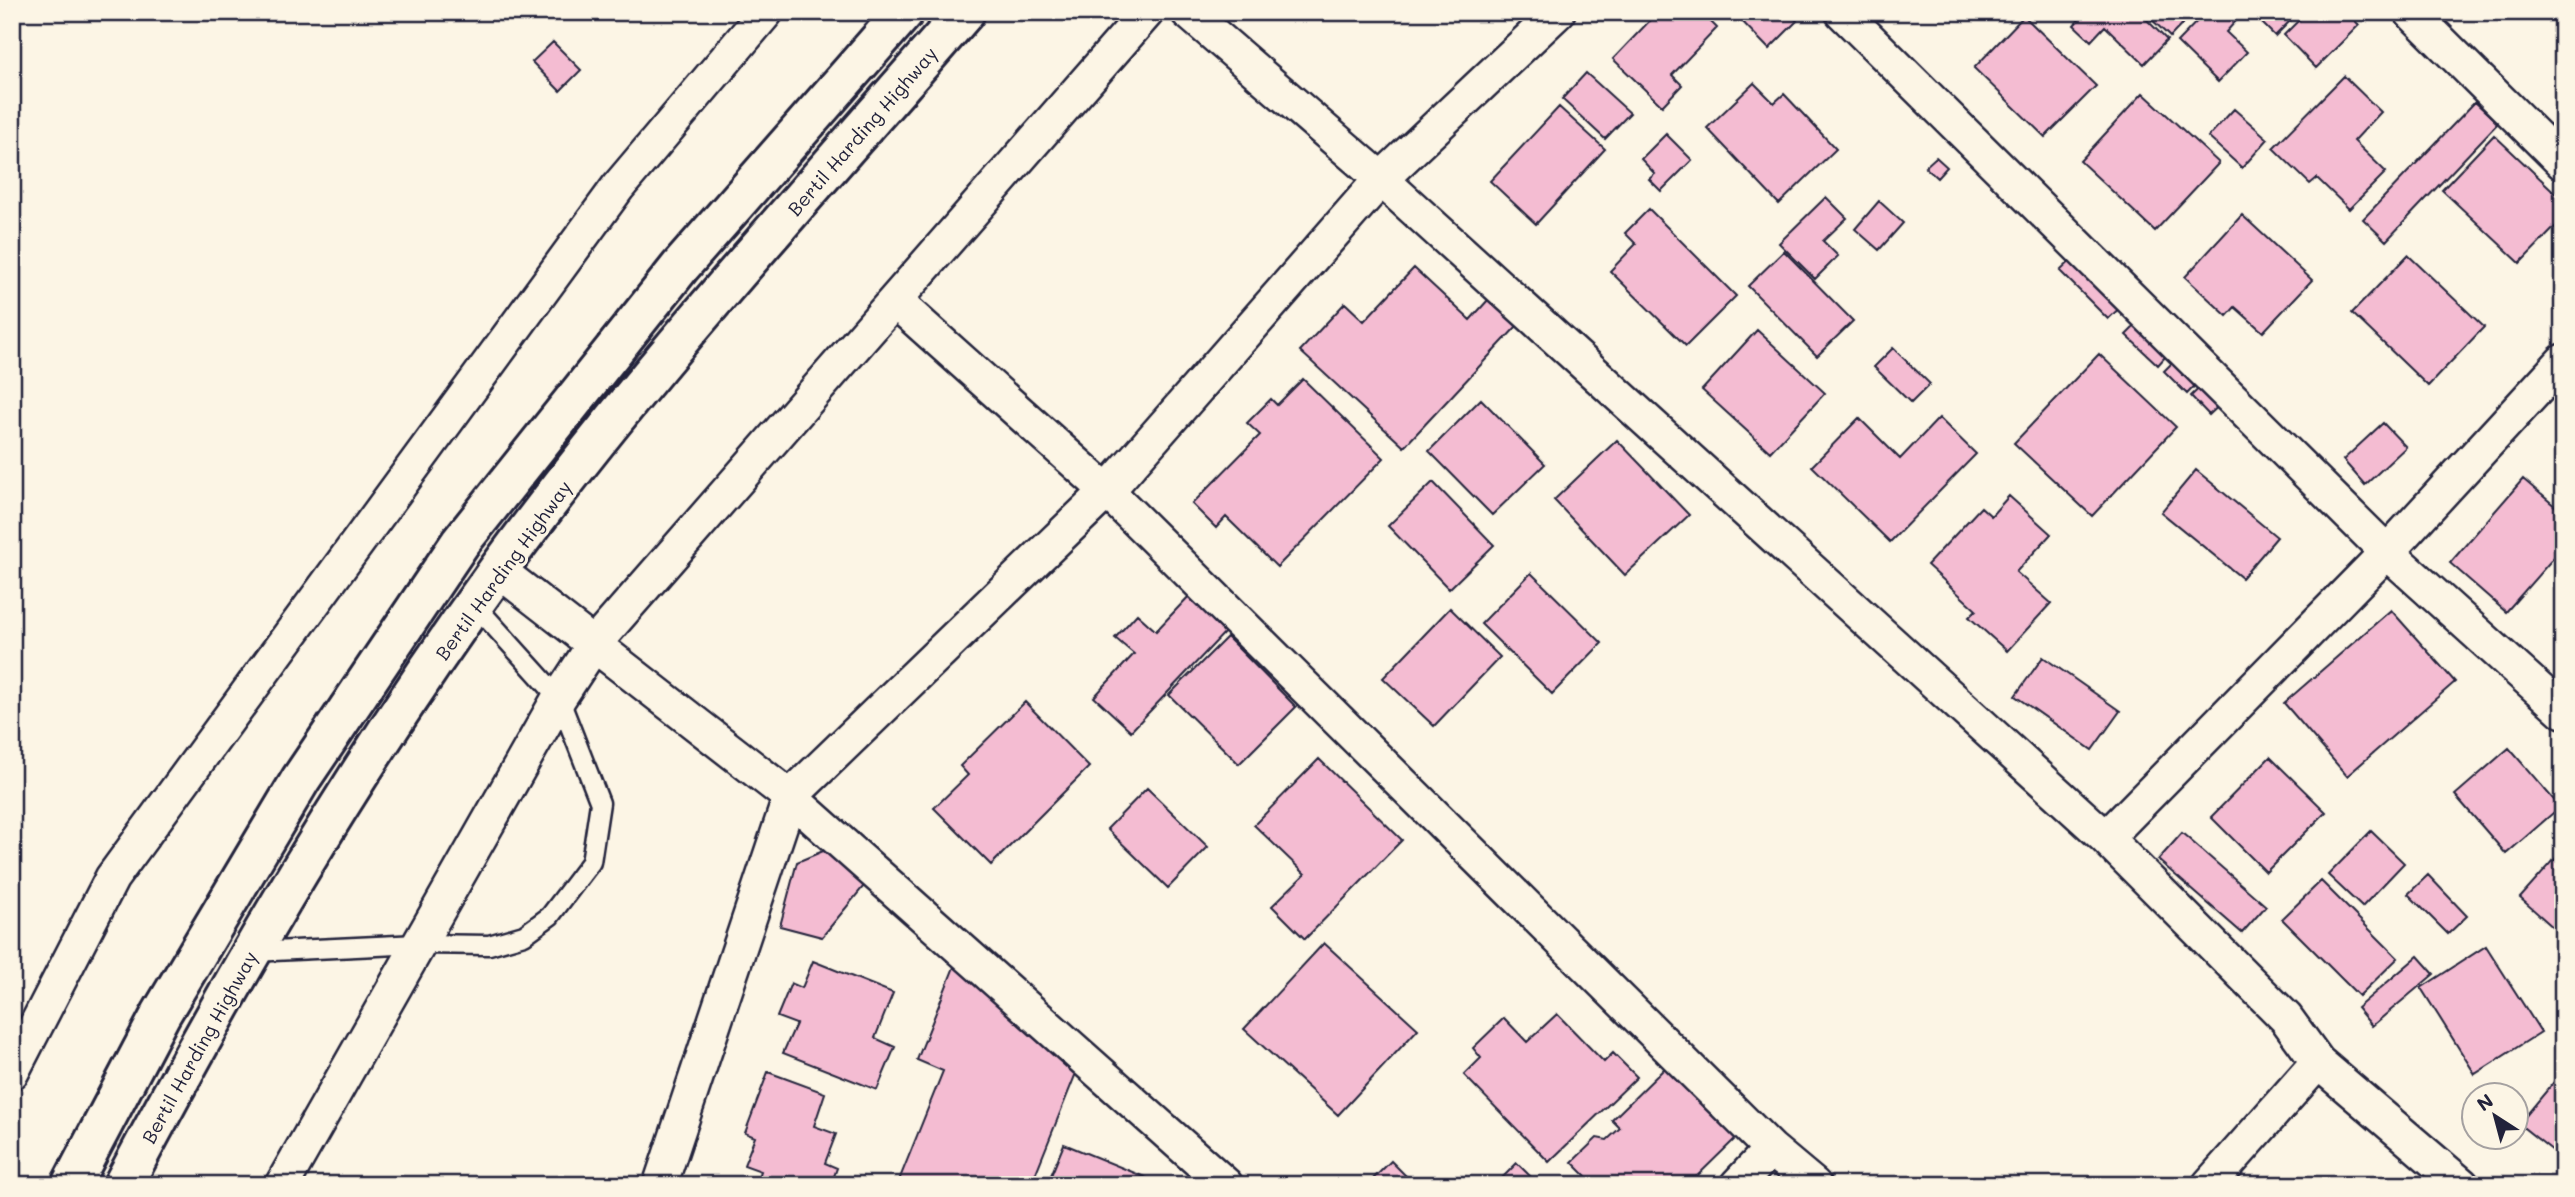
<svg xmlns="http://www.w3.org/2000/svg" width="2575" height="1197" font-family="Mali,sans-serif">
  <rect width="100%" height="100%" fill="#fcf5e5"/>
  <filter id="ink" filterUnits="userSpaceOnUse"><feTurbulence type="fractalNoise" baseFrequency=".0143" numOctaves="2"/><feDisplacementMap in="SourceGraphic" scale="14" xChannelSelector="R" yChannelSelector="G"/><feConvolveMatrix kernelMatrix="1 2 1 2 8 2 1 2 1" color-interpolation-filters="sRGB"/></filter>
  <g filter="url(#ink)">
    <path fill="#f4bcd2" stroke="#22223b" stroke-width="2" d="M1658,12H1701L1717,28L1672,75L1682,85L1662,106L1613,59Z
      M1733,12H1788L1797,21L1769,49Z
      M2086,12H2139L2167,40L2144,64L2105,26L2091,41L2074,25Z
      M2144,12H2194L2170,37Z
      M2206,12H2244L2226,32L2247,52L2218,82L2177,42Z
      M2251,12H2299L2275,36Z
      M2307,12H2347L2359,25L2316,68L2284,35Z
      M2024,16L2096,86L2045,137L1974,68Z
      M553,42L581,70L560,91L532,62Z
      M1586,73L1630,113L1605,139L1562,99Z
      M2344,76L2381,112L2354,141L2386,172L2349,209L2317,178L2310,184L2273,148Z
      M1754,83L1774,103L1784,94L1836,149L1779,204L1707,128Z
      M2143,93L2219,163L2155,231L2080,161Z
      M2475,102L2498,123L2386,241L2363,219Z
      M1559,107L1605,149L1536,224L1490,181Z
      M2234,109L2268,139L2242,168L2208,137Z
      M1666,134L1692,160L1661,191L1649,179L1655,174L1641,159Z
      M2494,135L2563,200V219L2520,263L2442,190Z
      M1936,157L1947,167L1937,178L1925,167Z
      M1826,197L1847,218L1823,241L1838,256L1815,279L1779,243Z
      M1879,201L1903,223L1879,250L1855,229Z
      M1649,209L1736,296L1686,346L1610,271L1636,244L1625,233Z
      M2242,215L2312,280L2263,332L2235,307L2227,316L2185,277Z
      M1784,251L1853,321L1817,356L1748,286Z
      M2079,253L2127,301L2108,319L2060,271Z
      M2408,255L2484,327L2428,386L2352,313Z
      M1414,268L1470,320L1488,300L1517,326L1404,447L1300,351L1345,303L1364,321Z
      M2142,319L2173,348L2158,365L2126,335Z
      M1757,330L1825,393L1770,452L1702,390Z
      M1893,348L1930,384L1911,403L1874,367Z
      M2099,354L2176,427L2092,516L2014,443Z
      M2181,354L2204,376L2187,394L2164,371Z
      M1303,379L1384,458L1277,567L1226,517L1216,528L1192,504L1260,435L1247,423L1271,399L1277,405Z
      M2207,381L2225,400L2209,415L2191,396Z
      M1481,399L1545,464L1492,515L1429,451Z
      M1859,418L1900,459L1939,418L1976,454L1890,542L1812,466Z
      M2383,423L2406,447L2365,485L2343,460Z
      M1617,440L1689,515L1625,575L1554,500Z
      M2196,470L2277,537L2242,578L2161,512Z
      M2523,479L2563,513V547L2506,612L2450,563Z
      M1433,482L1494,545L1449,589L1388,526Z
      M2009,496L2051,534L2016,572L2051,603L2007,651L1969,617L1976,610L1927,565L1981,507L1991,516Z
      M1531,573L1602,643L1552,694L1481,624Z
      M1191,594L1228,629L1131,731L1094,697L1134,654L1115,638L1137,614L1156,631Z
      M1450,608L1500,657L1434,726L1383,678Z
      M2391,610L2455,682L2347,776L2284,703Z
      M1227,637L1296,707L1239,764L1169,695Z
      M2043,657L2120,711L2092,750L2015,696Z
      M1025,702L1089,767L991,865L934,808L968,775L960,766Z
      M2509,748L2560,807L2506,854L2455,795Z
      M2270,757L2326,812L2266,872L2211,817Z
      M1319,759L1402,840L1305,939L1272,906L1305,874L1254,825Z
      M1147,788L1208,847L1168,888L1107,829Z
      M2371,831L2404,863L2362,907L2328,875Z
      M2182,833L2266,906L2242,933L2158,860Z
      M828,849L868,881L822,937L780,926L797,862Z
      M2563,850V936L2520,898Z
      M2428,875L2467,916L2448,934L2408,894Z
      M2321,881L2398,958L2359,996L2282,919Z
      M1324,943L1418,1029L1338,1115L1244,1029Z
      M2486,946L2541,1032L2475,1074L2421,988Z
      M2418,956L2434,974L2372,1026L2357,1008Z
      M813,961L893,993L875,1038L895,1047L877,1090L783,1053L796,1024L777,1017L791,983L802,988Z
      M956,962L1076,1073L1031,1185L898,1183L943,1071L917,1060Z
      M1557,1014L1604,1062L1613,1053L1637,1077L1549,1162L1464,1075L1481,1058L1473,1048L1504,1018L1527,1042Z
      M1667,1066L1738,1136L1688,1185H1578L1586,1176L1572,1162L1597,1138L1607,1140L1620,1128L1612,1120Z
      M2563,1071V1159L2519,1124Z
      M768,1072L825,1093L814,1126L836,1134L825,1163L837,1168L832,1182L840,1185H756L761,1171L744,1165L755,1137L745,1133Z
      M1064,1144L1157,1182L1156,1185H1047Z
      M1391,1161L1415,1185H1367Z
      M1517,1163L1539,1185H1495Z"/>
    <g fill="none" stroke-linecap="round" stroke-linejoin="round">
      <g stroke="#22223b" stroke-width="23">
        <path id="lane" d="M253,952L418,944L489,945L524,935L550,916L591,862L600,803L559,698L475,605"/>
      </g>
      <g stroke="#22223b" stroke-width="38">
        <path id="street" d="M1188,12L1381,179L2106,838L2286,1018L2318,1062L2462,1185
          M1842,12L2387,552L2563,711
          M2411,12L2563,163
          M896,302L1107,491L1771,1149L1814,1185
          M498,570L790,797L1226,1185
          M2106,838L2387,552L2563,361
          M12,1072L112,878L618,187L766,12
          M282,1185L559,698L595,643L1147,12
          M660,1185L790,797L1107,491L1381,179L1558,12
          M1737,1185L1771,1149
          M2209,1185L2318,1062"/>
      </g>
      <g stroke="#22223b" stroke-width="44">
        <path id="primary" d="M71,1185L161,1014L301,779L460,543L680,267L904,12
          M123,1185C235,973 357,764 498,570C641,374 806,195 965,12"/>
      </g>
      <use href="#lane" stroke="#fcf5e5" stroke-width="18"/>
      <use href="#street" stroke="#fcf5e5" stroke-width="33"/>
      <use href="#primary" stroke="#fcf5e5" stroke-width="38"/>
    </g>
  </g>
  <g text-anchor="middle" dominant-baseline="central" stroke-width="6" stroke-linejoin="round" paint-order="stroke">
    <g font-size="19" fill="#22223b" stroke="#fcf5e5">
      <text transform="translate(862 131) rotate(-49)">Bertil Harding Highway</text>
      <text transform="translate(503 570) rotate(-54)">Bertil Harding Highway</text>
      <text transform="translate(199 1047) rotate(-61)">Bertil Harding Highway</text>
    </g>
  </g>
  <rect width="2575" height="1197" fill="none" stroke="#fcf5e5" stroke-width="42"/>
  <rect x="21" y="21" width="2533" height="1155" fill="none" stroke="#22223b" stroke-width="2.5" filter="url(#ink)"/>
  <g transform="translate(2495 1116) rotate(324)"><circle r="33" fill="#fcf5e5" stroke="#a5a1a1" stroke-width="2"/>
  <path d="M0-5L12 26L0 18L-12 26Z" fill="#22223b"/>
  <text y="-10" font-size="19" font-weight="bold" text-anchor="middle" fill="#22223b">N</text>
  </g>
</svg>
